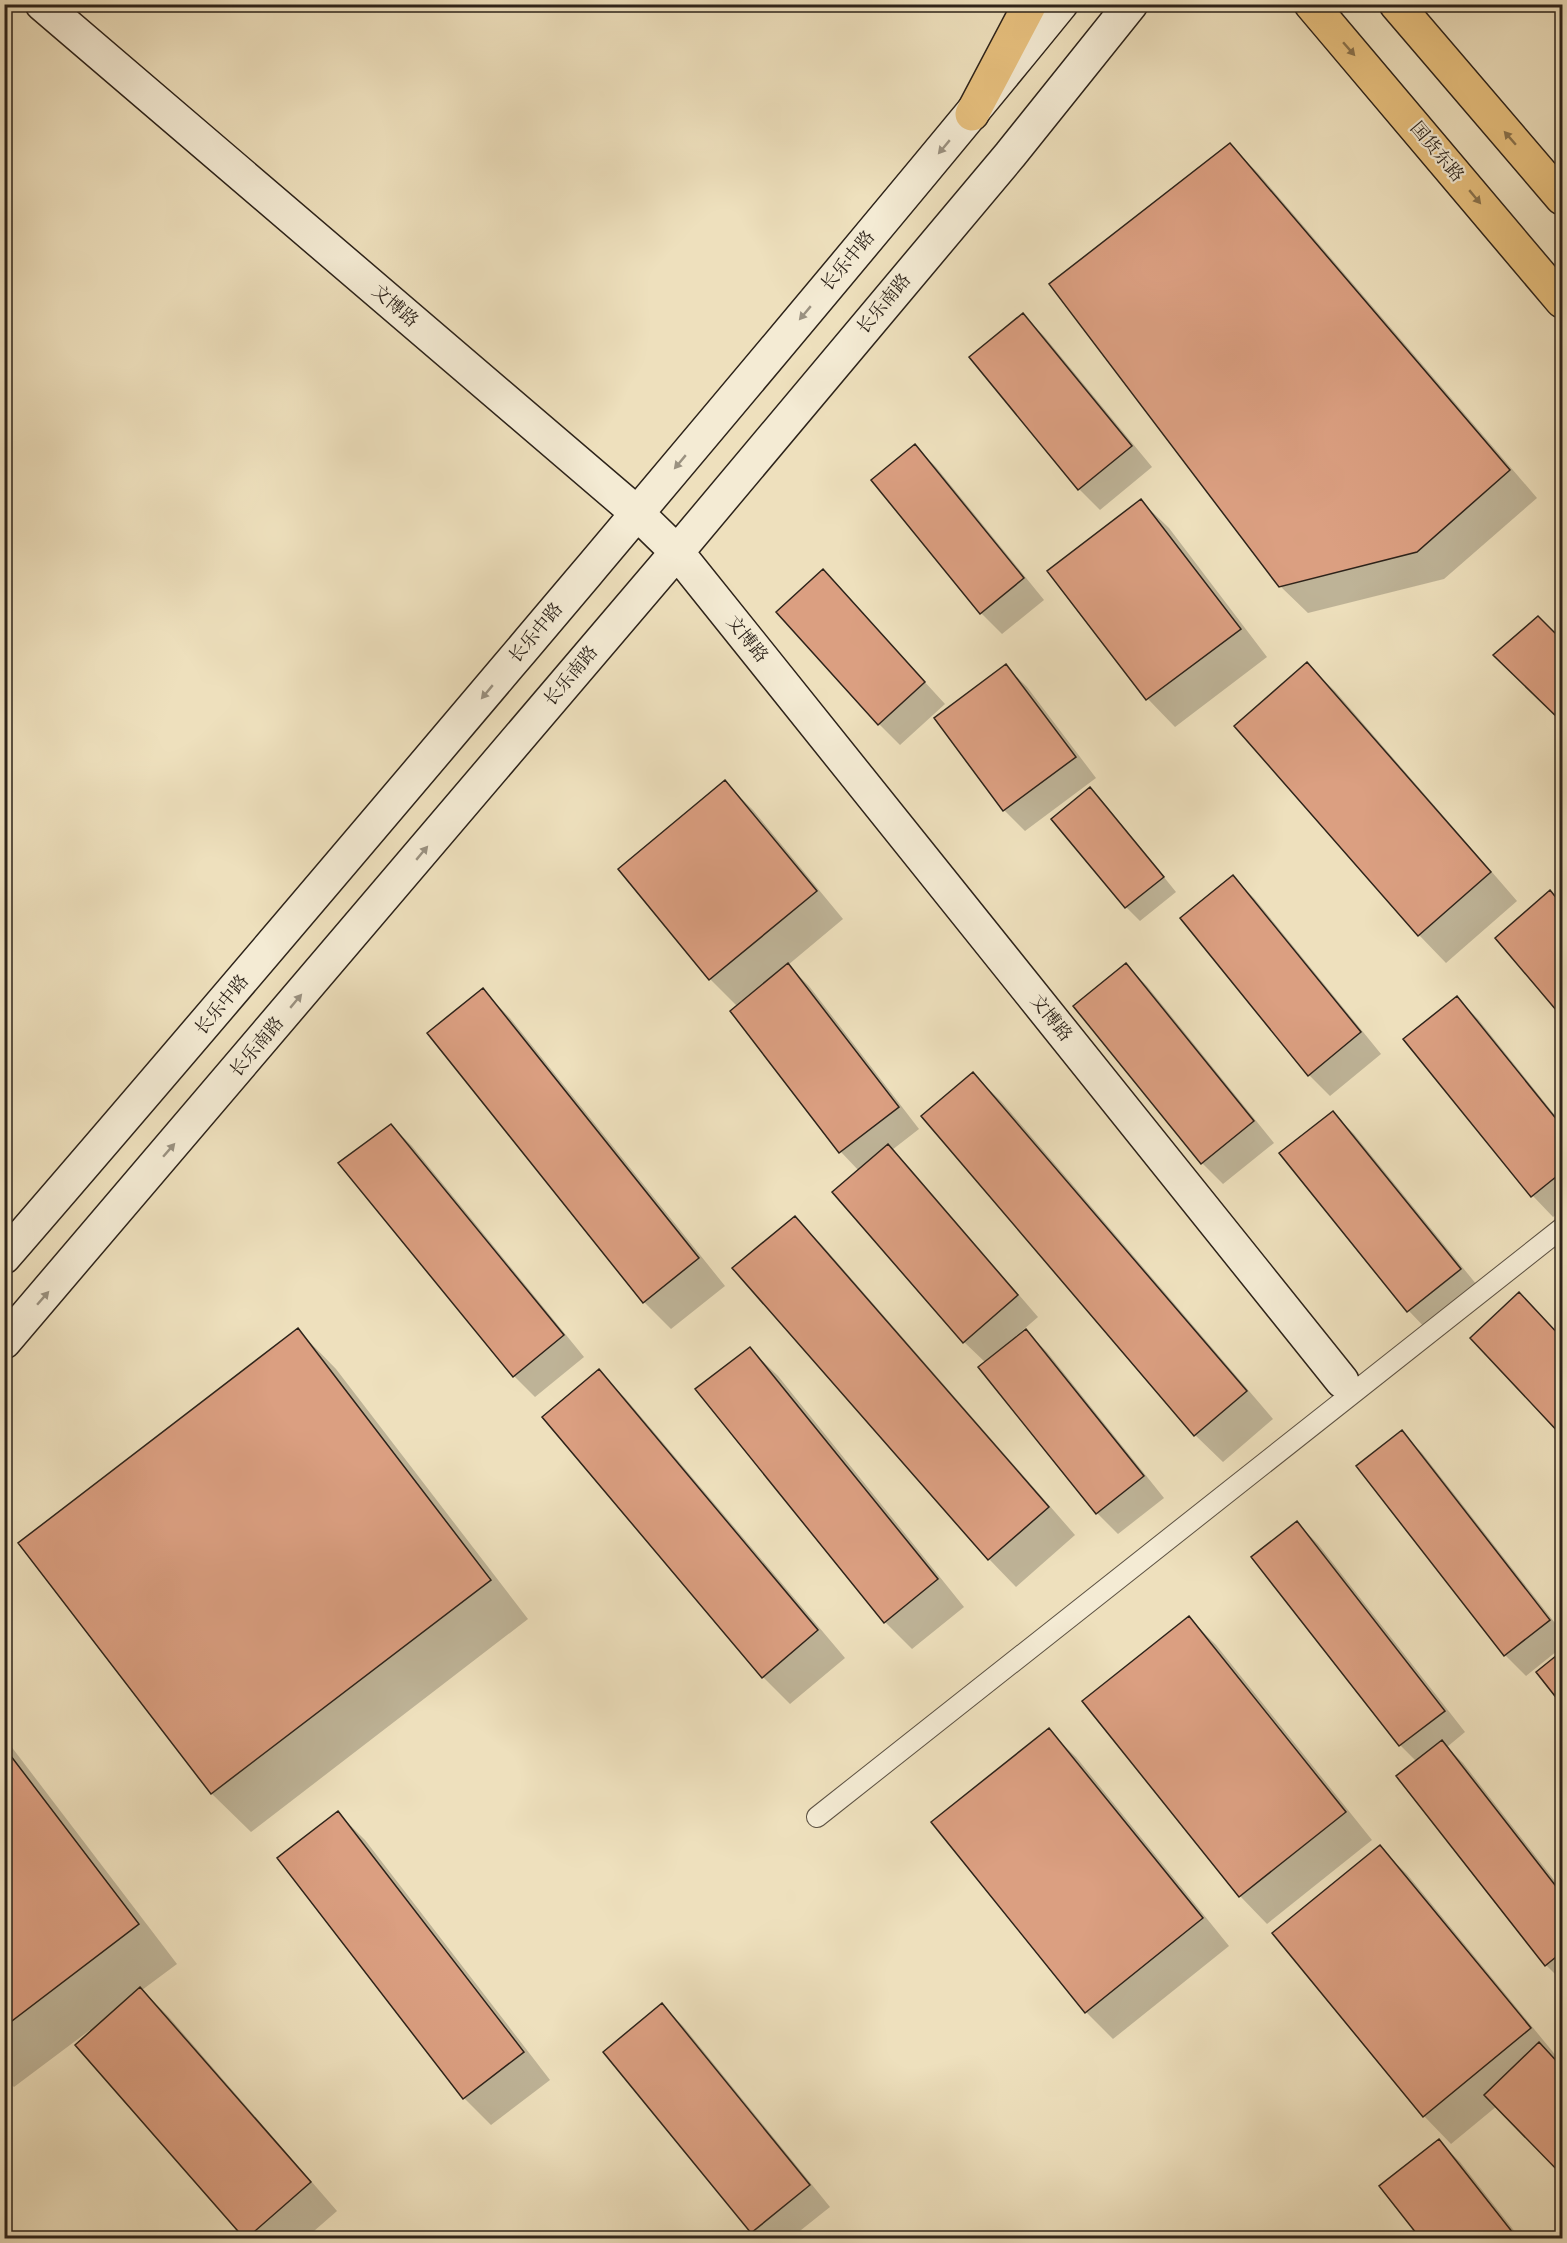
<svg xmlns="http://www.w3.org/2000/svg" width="1567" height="2243" font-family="'IM FELL French Canon','Noto Serif SC',serif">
  <rect width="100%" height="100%" fill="#eee0bd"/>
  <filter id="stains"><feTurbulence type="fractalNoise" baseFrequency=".00333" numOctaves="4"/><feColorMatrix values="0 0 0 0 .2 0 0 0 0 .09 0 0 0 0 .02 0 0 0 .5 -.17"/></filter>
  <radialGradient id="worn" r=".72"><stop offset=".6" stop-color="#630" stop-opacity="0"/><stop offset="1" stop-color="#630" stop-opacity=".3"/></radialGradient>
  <path fill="#0003" d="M1230,145L1258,173L1537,498L1444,579L1308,613L1280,586Z
    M1023,315L1044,336L1152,467L1100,510L1079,489Z
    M915,446L936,467L1044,600L1002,634L981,613Z
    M1141,501L1169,528L1267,657L1175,727L1148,699L1050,571Z
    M823,571L945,704L900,745L879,724Z
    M1538,618L1562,642V721L1522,682Z
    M1307,664L1335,691L1517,901L1446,963L1419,935L1236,726Z
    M1006,666L1027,687L1096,778L1025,831L1004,810Z
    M725,782L753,810L843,919L788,965L809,986L919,1129L892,1150L909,1167L1038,1317L1016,1336L1018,1338L1026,1331L1047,1352L1164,1498L1118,1534L1097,1513L980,1367L986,1363L964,1342L859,1171L841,1152L732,1012L738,1007L710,979Z
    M1090,789L1104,803L1176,892L1140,921L1126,907L1053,819Z
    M1233,877L1254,898L1381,1054L1330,1096L1309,1075Z
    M1550,892L1562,905V1014L1497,938Z
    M1126,965L1147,986L1274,1143L1223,1184L1202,1163Z
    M483,990L510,1018L725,1286L671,1329L644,1302Z
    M1457,998L1478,1019L1562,1124V1210L1553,1217L1533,1196L1405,1039Z
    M973,1074L1001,1101L1273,1419L1223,1462L1195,1435Z
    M1333,1113L1354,1134L1481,1290L1429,1332L1409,1311Z
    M391,1125L412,1146L584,1357L535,1397L514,1376L341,1164Z
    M795,1218L822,1245L1075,1535L1016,1587L989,1559Z
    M1547,1322L1562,1339V1434L1472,1338Z
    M298,1330L336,1369L528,1619L251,1832L212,1794L20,1543Z
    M750,1349L778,1376L964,1607L912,1649L885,1622Z
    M599,1371L626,1399L845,1658L790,1704L763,1677Z
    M1401,1432L1422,1453L1562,1632V1647L1526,1676L1505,1655Z
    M1297,1523L1318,1544L1465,1732L1447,1747L1463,1763L1562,1890V1981L1546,1965L1417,1762L1400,1745L1253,1557Z
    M1189,1618L1216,1645L1372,1840L1267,1924L1240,1896Z
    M1562,1653V1703L1539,1672Z
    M1048,1730L1076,1757L1229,1946L1113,2039L1086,2012Z
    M4,1737L177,1964L142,1990L168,2016L337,2211L306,2238H246L77,2045L91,2032L90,2030L14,2087L4,2078Z
    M338,1813L365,1840L550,2080L491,2125L464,2098Z
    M1379,1847L1407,1874L1557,2057L1554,2060L1562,2068V2173L1497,2106L1451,2144L1424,2116Z
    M662,2005L683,2026L830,2207L791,2238H760L753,2232Z
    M1439,2141L1460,2162L1520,2238H1422L1381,2186Z"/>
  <path fill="#db9f81" stroke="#2d231a" stroke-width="1.5" d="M1230,143L1510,470L1417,552L1279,587L1049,284Z
    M1023,313L1132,446L1078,490L969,357Z
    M915,444L1024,578L980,614L871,480Z
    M1141,499L1241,629L1146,700L1047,571Z
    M823,569L925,682L878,725L776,612Z
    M1538,616L1562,640V722L1493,655Z
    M1307,662L1491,872L1418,936L1234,726Z
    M1006,664L1076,757L1003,811L934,718Z
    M725,780L817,891L709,980L618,869Z
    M1090,787L1164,877L1125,908L1051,819Z
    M1233,875L1361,1032L1308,1076L1180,918Z
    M1550,890L1562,905V1017L1495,938Z
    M788,963L899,1107L839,1153L730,1011Z
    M1126,963L1254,1121L1201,1164L1073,1006Z
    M483,988L699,1258L643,1303L427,1033Z
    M1457,996L1562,1126V1172L1531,1197L1403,1039Z
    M973,1072L1247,1391L1194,1436L921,1116Z
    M1333,1111L1461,1269L1407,1312L1279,1153Z
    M391,1124L564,1335L513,1377L338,1163Z
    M888,1144L1018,1295L963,1343L832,1192Z
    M795,1216L1049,1507L988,1560L732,1268Z
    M1519,1292L1562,1338V1436L1470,1338Z
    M298,1328L491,1580L211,1794L18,1543Z
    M1026,1329L1144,1476L1096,1514L978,1367Z
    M750,1347L938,1579L884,1623L695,1389Z
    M599,1369L818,1630L762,1678L542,1417Z
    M1402,1430L1550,1620L1504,1656L1356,1466Z
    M1297,1521L1445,1711L1399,1746L1251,1557Z
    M1189,1616L1346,1812L1239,1897L1082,1701Z
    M1562,1651V1705L1536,1672Z
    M1049,1728L1203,1918L1085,2013L931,1822Z
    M1442,1740L1562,1894V1952L1545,1966L1396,1776Z
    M4,1747L139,1924L4,2027Z
    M338,1811L524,2052L463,2099L277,1858Z
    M1380,1845L1531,2028L1423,2117L1272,1933Z
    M140,1987L311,2182L247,2238H244L75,2045Z
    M662,2003L810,2185L751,2233L603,2052Z
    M1539,2042L1562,2067V2175L1484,2095Z
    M1439,2139L1517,2238H1420L1379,2186Z"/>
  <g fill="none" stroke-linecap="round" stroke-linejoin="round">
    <g stroke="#5d5243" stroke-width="22">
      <path id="lane" d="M817,1817L1562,1228"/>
    </g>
    <g stroke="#2d231a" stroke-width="36">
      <path id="secondary" d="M42,4L637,513L677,552L1342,1381
        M4,1257C200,1031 393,802 586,574C745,385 905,196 1061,4
        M4,1342L677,552L1010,155L1131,4"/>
    </g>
    <g stroke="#2d231a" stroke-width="36">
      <path id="primary" d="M1311,4L1562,301
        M1396,4L1562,198
        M972,114L1030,4"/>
    </g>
    <use href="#lane" stroke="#f4ebd4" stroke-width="20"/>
    <use href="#secondary" stroke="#f4ebd4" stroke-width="33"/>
    <use href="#primary" stroke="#e7c07e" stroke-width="33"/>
  </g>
  <defs><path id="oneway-solid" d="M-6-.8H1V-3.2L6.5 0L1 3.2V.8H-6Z" transform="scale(1.5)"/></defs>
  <g fill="#8a724c">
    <use href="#oneway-solid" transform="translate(1349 49) rotate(49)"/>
    <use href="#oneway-solid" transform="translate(1510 138) rotate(-131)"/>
    <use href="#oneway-solid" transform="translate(1475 197) rotate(50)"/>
  </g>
  <g fill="#9a9180">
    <use href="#oneway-solid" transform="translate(944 147) rotate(130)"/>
    <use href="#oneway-solid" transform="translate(805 313) rotate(130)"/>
    <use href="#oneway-solid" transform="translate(680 462) rotate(130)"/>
    <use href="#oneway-solid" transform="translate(487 692) rotate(130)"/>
    <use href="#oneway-solid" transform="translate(422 853) rotate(-50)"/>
    <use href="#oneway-solid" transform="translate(296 1001) rotate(-50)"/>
    <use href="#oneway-solid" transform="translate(169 1150) rotate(-49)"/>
    <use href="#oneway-solid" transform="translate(43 1298) rotate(-49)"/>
  </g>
  <g text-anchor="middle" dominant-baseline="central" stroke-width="4.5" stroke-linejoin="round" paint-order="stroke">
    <g font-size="18" fill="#2d231a" stroke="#f4ebd4">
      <text transform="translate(1437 152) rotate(50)">国货东路</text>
      <text transform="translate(848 261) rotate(-50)">长乐中路</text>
      <text transform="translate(884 304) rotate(-50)">长乐南路</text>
      <text transform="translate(395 306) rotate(41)">文博路</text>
      <text transform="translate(536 633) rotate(-50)">长乐中路</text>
      <text transform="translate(747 639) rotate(51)">文博路</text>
      <text transform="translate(571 676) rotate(-50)">长乐南路</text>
      <text transform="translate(222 1005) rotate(-50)">长乐中路</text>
      <text transform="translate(1051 1018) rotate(51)">文博路</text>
      <text transform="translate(257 1047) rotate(-50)">长乐南路</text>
    </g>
  </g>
  <rect width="1567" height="2243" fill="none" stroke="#eee0bd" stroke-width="24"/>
  <rect x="6" y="6" width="1555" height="2231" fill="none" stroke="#2d231a" stroke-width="3"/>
  <rect x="12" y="12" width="1543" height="2219" fill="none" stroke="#2d231a" stroke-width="1.5"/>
  <rect width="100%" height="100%" filter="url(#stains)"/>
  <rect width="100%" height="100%" fill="url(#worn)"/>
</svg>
